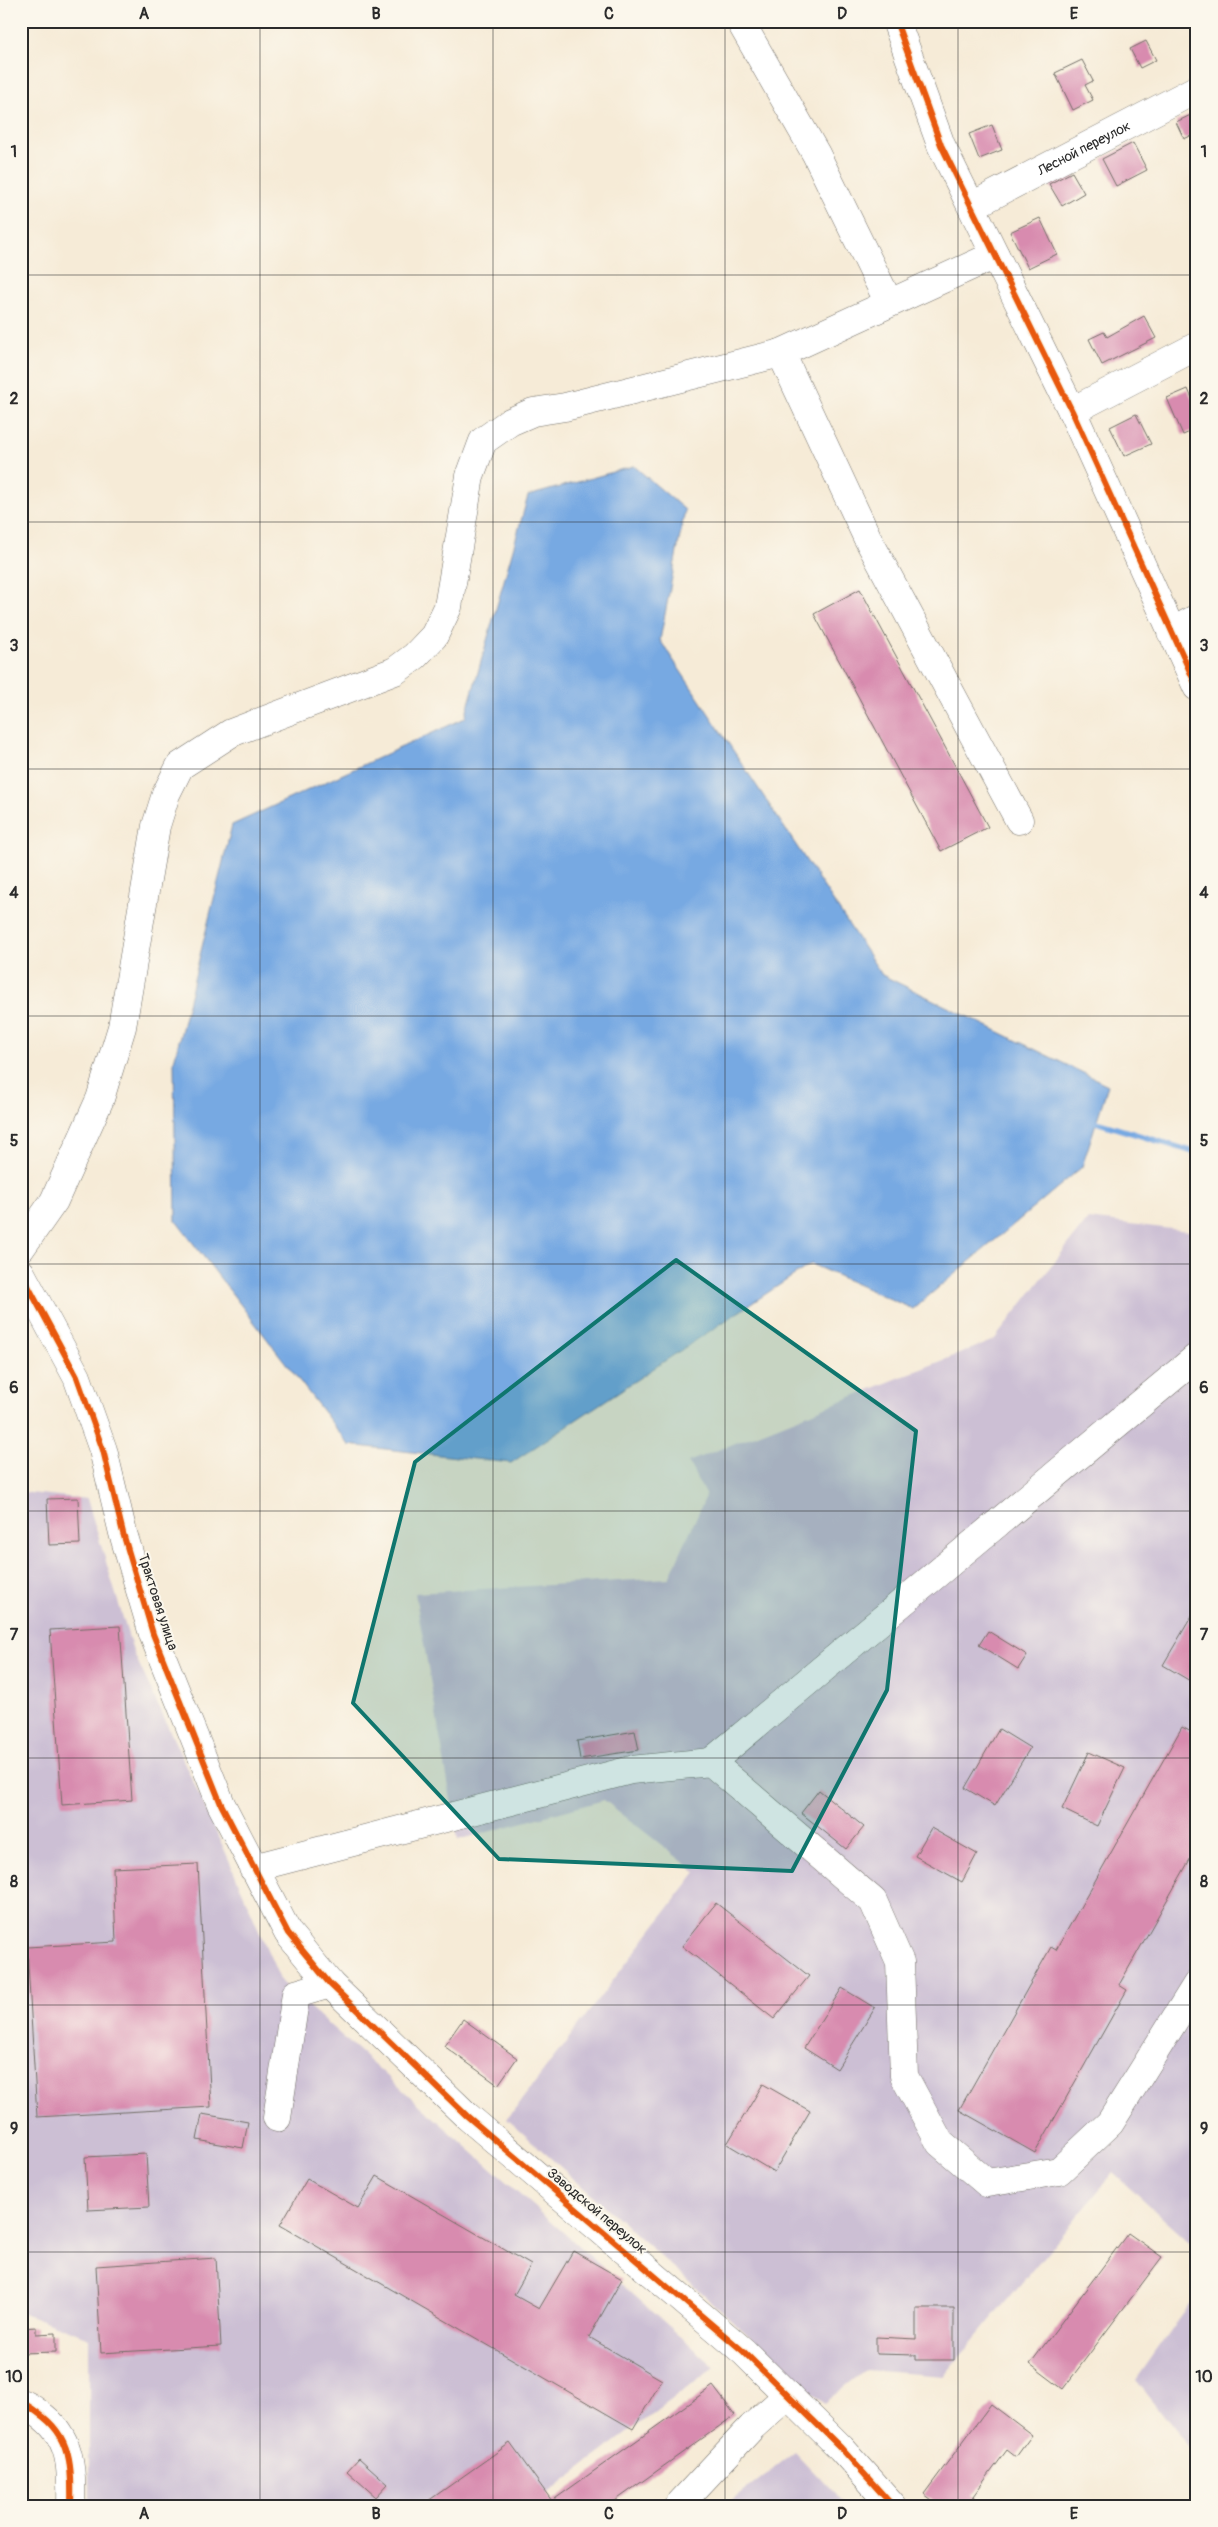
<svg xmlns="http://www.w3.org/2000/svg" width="1218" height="2527" font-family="Pangolin,sans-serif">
  <rect width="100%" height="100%" fill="#fbf7ec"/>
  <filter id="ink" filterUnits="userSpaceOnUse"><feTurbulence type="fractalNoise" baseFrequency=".02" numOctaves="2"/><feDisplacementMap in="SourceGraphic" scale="10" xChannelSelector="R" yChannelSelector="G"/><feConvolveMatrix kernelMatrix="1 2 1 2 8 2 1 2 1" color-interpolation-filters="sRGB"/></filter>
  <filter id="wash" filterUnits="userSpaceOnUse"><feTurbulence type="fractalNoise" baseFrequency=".0096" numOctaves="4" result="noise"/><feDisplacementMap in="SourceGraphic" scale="20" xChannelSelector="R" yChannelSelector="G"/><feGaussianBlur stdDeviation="1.12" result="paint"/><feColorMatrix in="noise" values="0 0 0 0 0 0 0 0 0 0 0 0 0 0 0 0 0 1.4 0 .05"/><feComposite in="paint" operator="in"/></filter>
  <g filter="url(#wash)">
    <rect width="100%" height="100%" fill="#f6ebd7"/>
    <path fill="#ccbfd4" d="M1088,1219L1197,1232V2249L1113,2173L944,2376L866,2370L824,2403L507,2119L696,1872L604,1800L458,1840L415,1593L669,1578L706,1496L688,1462L994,1340Z
      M21,1492L87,1499L133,1651L226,1853L281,1982L715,2367L530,2506H89V2338L21,2312Z
      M1197,2293V2457L1136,2380Z
      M795,2452L846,2506H726Z"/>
    <path fill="#77a9e2" stroke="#516a86" d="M634,466L685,510L660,640L882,975L1108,1085L1082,1167L913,1309L811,1264L511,1463L349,1445L176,1221L174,1061L232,825L465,718L528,496Z"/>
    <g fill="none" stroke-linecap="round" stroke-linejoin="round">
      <path stroke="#77a9e2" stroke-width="5.5" d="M1096,1122L1197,1153"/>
    </g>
    <g id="blocks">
      <path fill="#d88baf" d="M1146,41L1156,60L1140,68L1130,49Z
        M1082,60L1093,81L1085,85L1093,100L1073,110L1055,73Z
        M1197,112V133L1184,139L1176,122Z
        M992,125L1002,150L979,159L969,134Z
        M1133,143L1147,170L1116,186L1102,159Z
        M1072,172L1084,193L1062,206L1049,184Z
        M1040,218L1057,254L1028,268L1010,232Z
        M1144,316L1156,338L1102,365L1089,339L1104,332L1107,337Z
        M1188,389L1197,410V429L1183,435L1167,398Z
        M1136,414L1151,444L1124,456L1110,427Z
        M860,589L988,827L941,851L814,614Z
        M78,1498L80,1544L49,1545L47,1499Z
        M1197,1607V1685L1163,1665Z
        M120,1626L132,1800L62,1805L50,1630Z
        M988,1631L1027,1655L1018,1669L979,1645Z
        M1182,1727L1197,1735V1847L1119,1985L1127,1990L1035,2153L959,2110L1051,1947L1056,1950Z
        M999,1729L1030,1748L995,1806L965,1788Z
        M635,1731L639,1750L580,1759L577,1741Z
        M1089,1752L1125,1768L1097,1826L1062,1809Z
        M819,1790L864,1827L846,1849L801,1813Z
        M931,1828L977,1854L962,1882L915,1856Z
        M198,1864L211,2107L37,2117L27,1947L116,1942L113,1868Z
        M716,1903L809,1976L774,2019L682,1946Z
        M842,1988L875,2008L837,2069L804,2048Z
        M463,2019L517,2058L498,2085L444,2046Z
        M763,2084L810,2111L774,2172L727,2144Z
        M202,2114L248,2122L243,2148L197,2140Z
        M146,2154L149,2207L88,2210L85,2157Z
        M377,2176L531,2265L514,2295L539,2309L573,2251L622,2279L589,2337L662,2380L633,2429L280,2225L307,2179L358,2208Z
        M1128,2233L1162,2257L1063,2389L1030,2364Z
        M216,2258L221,2346L101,2353L96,2266Z
        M916,2308H954V2360H916V2355L876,2354V2337L916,2339Z
        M36,2327V2334L56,2333V2352L21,2353V2328Z
        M713,2386L735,2415L608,2506H421L510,2443L552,2501Z
        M991,2404L1032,2435L1016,2457L1007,2450L973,2496L986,2506H940L924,2494Z
        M359,2458L388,2484L376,2497L347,2471Z"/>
    </g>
  </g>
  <g filter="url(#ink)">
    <use href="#blocks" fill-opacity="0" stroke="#726e67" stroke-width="1"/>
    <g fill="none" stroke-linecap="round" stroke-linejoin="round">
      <g stroke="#726e67" stroke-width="29">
        <g id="minor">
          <path d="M740,21L816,154L889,303"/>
          <path d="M896,21L941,145L1072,411L1197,687"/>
          <path id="s1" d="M972,206L1197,89"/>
          <path d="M995,255L781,353L867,537L1019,820"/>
          <path d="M1072,411L1197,346"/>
          <path d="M1171,632L1197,618"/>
          <path d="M21,1248L54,1201L100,1099L122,1027L156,826L166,794L180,766L231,733L395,671L415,656L434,636L448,607L470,476L483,441L510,422L533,412L565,407L781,353"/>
          <path d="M21,1273L77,1377L103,1450L123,1533L153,1634L221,1804L288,1933L330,1984L467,2116L744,2352L841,2448L893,2506"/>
          <path d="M711,1762L1197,1357"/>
          <path d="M253,1868L631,1770L711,1762L873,1901L900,1962L904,2076L940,2143L987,2183L1059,2171L1110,2123L1197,1984"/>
          <path d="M277,2118L296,1994L330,1984"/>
          <path d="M21,2403C27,2404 33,2409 38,2413C72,2436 72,2468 71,2506"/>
          <path d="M678,2506L752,2427L788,2395"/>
        </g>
      </g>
      <use href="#minor" stroke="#fff" stroke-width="28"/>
      <g stroke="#fbf7ec" stroke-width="9">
        <path id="cycleway" d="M896,21L941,145L1072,411L1197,687
          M21,1273L77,1377L103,1450L123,1533L153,1634L221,1804L288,1933L330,1984L467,2116L744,2352L841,2448L893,2506
          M21,2403C27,2404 33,2409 38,2413C72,2436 72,2468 71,2506"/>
      </g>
      <use href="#cycleway" stroke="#e8590c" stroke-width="6"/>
    </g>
  </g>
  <path fill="#0f766e" fill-opacity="0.2" stroke="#0f766e" stroke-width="4" stroke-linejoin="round" d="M676,1260L916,1431L887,1690L792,1871L499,1859L353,1703L415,1462Z"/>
  <path fill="none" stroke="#2b2b2b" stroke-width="1" stroke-opacity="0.55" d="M260,21V2506M493,21V2506M725,21V2506M958,21V2506M21,275H1197M21,522H1197M21,769H1197M21,1016H1197M21,1264H1197M21,1511H1197M21,1758H1197M21,2005H1197M21,2252H1197"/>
  <g text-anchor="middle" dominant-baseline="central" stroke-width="4" stroke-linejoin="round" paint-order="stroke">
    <g font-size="14" fill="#2b2b2b" stroke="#fbf7ec">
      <text stroke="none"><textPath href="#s1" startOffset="126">Лесной переулок</textPath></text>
      <text transform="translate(158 1602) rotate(72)">Трактовая улица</text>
      <text transform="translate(597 2211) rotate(40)">Заводской переулок</text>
    </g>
  </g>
  <rect width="1218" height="2527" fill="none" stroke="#fbf7ec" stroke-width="55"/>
  <rect x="28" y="28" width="1162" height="2472" fill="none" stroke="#2b2b2b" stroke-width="2"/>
  <g font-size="16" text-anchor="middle" font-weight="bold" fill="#2b2b2b">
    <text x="144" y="19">A</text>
    <text x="376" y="19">B</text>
    <text x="609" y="19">C</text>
    <text x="842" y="19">D</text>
    <text x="1074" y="19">E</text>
    <text x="14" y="157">1</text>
    <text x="1204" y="157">1</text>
    <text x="14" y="404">2</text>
    <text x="1204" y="404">2</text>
    <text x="14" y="651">3</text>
    <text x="1204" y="651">3</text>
    <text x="14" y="898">4</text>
    <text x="1204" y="898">4</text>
    <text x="14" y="1146">5</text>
    <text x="1204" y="1146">5</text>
    <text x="14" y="1393">6</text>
    <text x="1204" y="1393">6</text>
    <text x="14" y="1640">7</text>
    <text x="1204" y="1640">7</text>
    <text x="14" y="1887">8</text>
    <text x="1204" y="1887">8</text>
    <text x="14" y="2134">9</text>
    <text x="1204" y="2134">9</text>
    <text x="14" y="2382">10</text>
    <text x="1204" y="2382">10</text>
    <text x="144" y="2519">A</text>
    <text x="376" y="2519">B</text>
    <text x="609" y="2519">C</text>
    <text x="842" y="2519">D</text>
    <text x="1074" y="2519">E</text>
  </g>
</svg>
